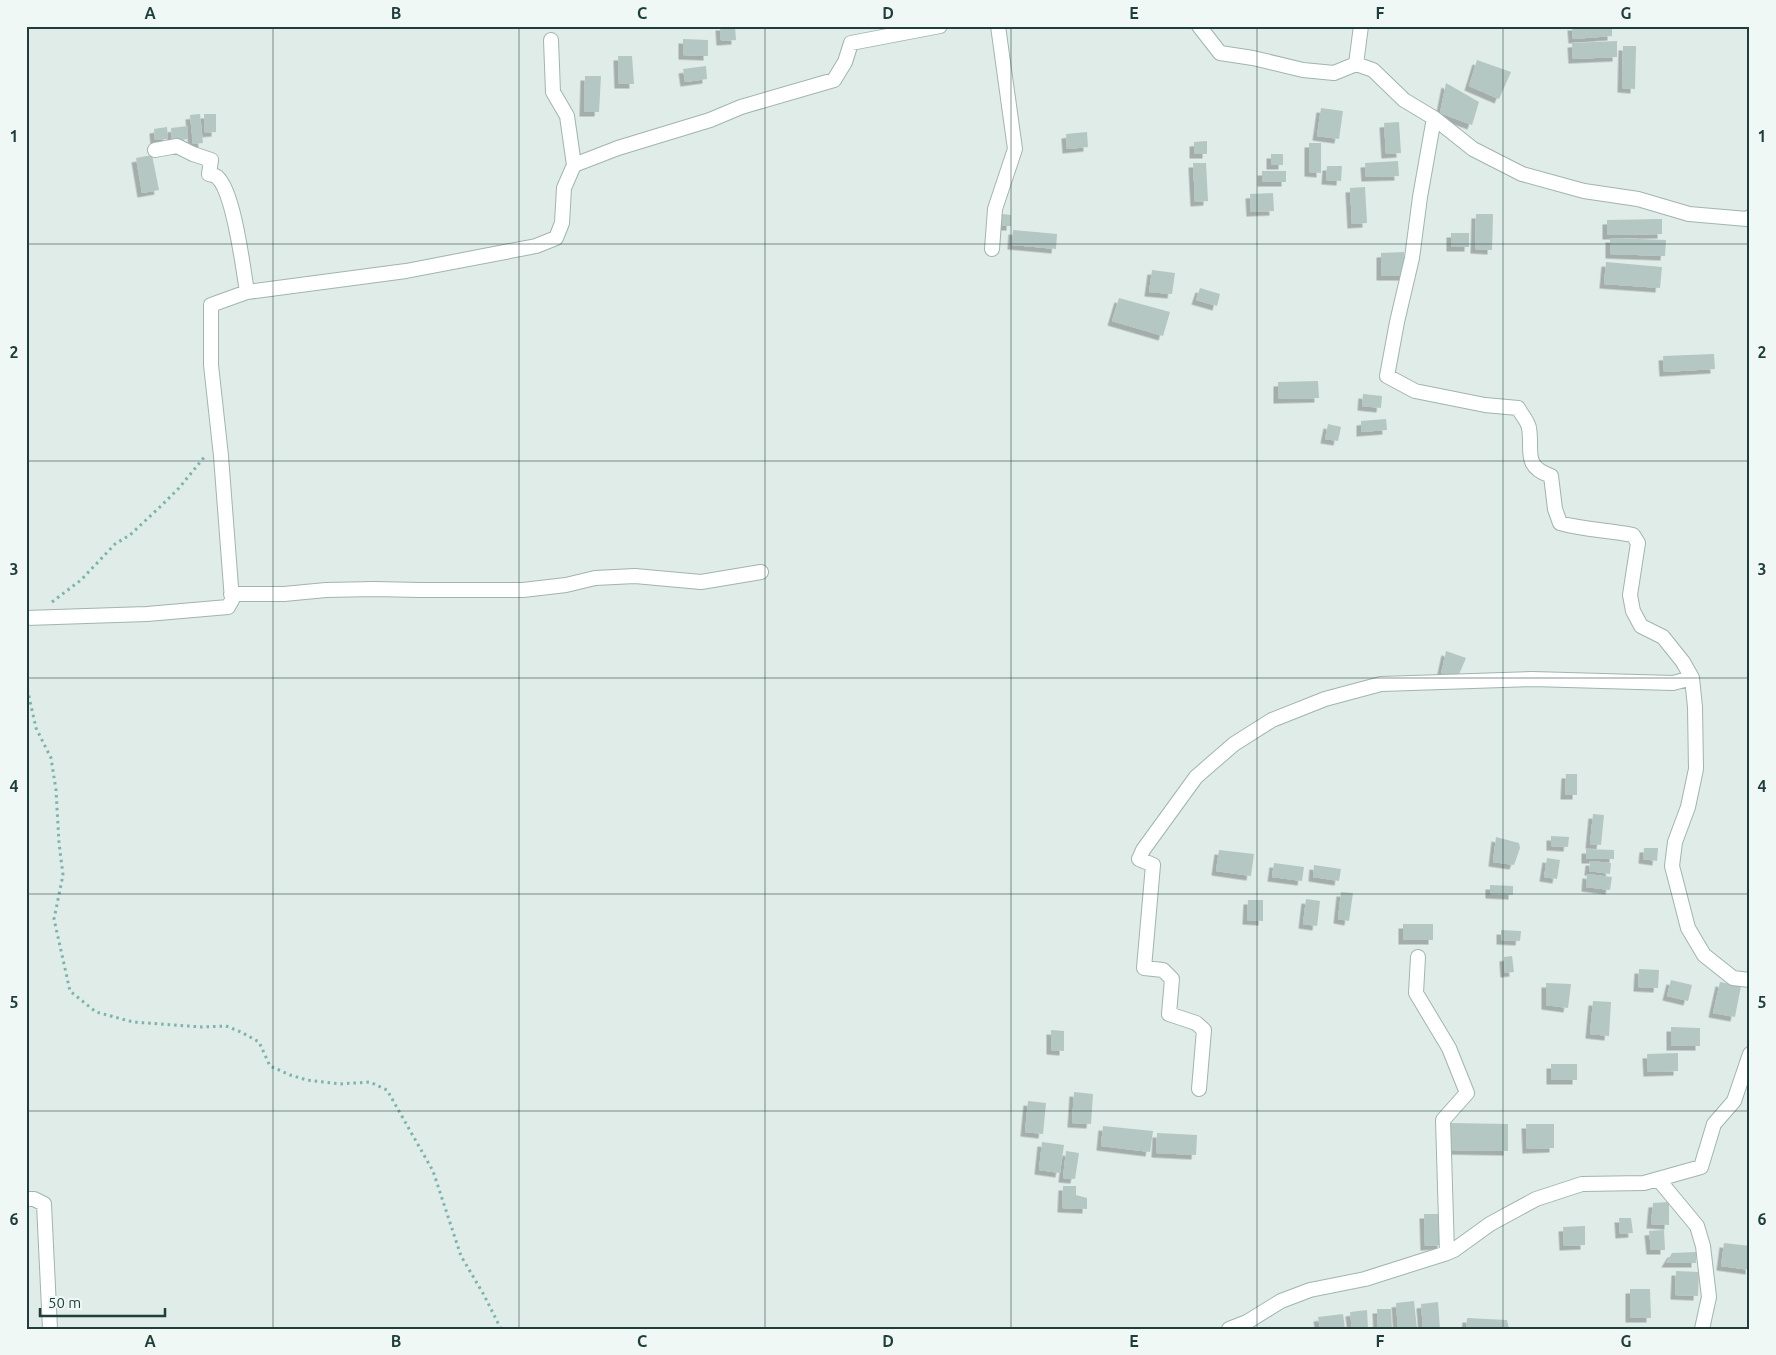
<svg xmlns="http://www.w3.org/2000/svg" width="1776" height="1355" font-family="Ubuntu,sans-serif">
  <defs>
    <filter id="shadow"><feDropShadow dx="-4.5" dy="4.5" stdDeviation="0" flood-color="#0004"/></filter>
  </defs>
  <rect width="100%" height="100%" fill="#dfece8"/>
  <path fill="#b4c7c2" filter="url(#shadow)" d="M720,26H735L736,40L721,41Z
    M1572,26H1612V36L1573,39Z
    M683,39L708,40V56L683,55Z
    M1617,41V57L1573,59L1572,43Z
    M1623,46H1636L1635,89L1622,88Z
    M618,56H632L634,84H619Z
    M1477,60L1511,72L1499,99L1469,86Z
    M706,66L707,79L685,82L683,69Z
    M585,76H601L599,112H584Z
    M1446,83L1479,102L1472,125L1440,113Z
    M1321,108L1343,111L1339,139L1317,136Z
    M200,114L203,143L193,144L190,115Z
    M204,114H216V132L205,133Z
    M1399,122L1401,153L1386,154L1384,123Z
    M188,126V139L172,141L171,128Z
    M167,127L168,139L155,140L154,129Z
    M1087,132L1088,147L1067,149L1066,134Z
    M1207,141V154H1194V142Z
    M1309,143H1321V173L1309,172Z
    M1271,154H1283V165H1271Z
    M152,155L159,190L142,193L136,158Z
    M1398,161L1399,176L1366,177L1365,163Z
    M1193,163H1206L1208,201L1195,202Z
    M1327,166H1342L1341,181L1326,180Z
    M1262,171H1286V182H1262Z
    M1365,187L1367,223L1352,224L1350,188Z
    M1273,193L1274,211L1251,212L1250,194Z
    M1002,214L1011,215V226H1002Z
    M1476,214H1493L1492,250L1475,249Z
    M1662,219V234L1607,235V220Z
    M1013,230L1057,234L1056,249L1012,245Z
    M1451,233H1469V247H1451Z
    M1610,238L1666,240L1665,256L1610,254Z
    M1404,252L1405,276H1381V253Z
    M1606,262L1662,267L1660,288L1604,284Z
    M1152,270L1175,273L1172,294L1149,292Z
    M1200,288L1220,294L1217,306L1196,300Z
    M1119,298L1170,312L1163,336L1112,321Z
    M1714,354L1715,369L1664,372L1663,356Z
    M1318,381L1319,398L1278,399V382Z
    M1363,394L1382,396L1381,408L1362,406Z
    M1386,419L1387,430L1361,432V421Z
    M1328,424L1341,427L1338,441L1325,439Z
    M1446,651L1466,658L1457,679L1441,674Z
    M1566,774H1577V795H1565Z
    M1593,814L1604,815L1601,845L1590,844Z
    M1551,836L1569,837L1568,847L1551,846Z
    M1496,837L1519,843L1520,848L1514,865L1493,862Z
    M1644,848H1658L1657,861L1643,859Z
    M1586,849L1614,850V859H1586Z
    M1219,850L1254,854L1251,876L1216,871Z
    M1547,858L1560,860L1557,879L1544,877Z
    M1590,861L1611,863L1610,874L1589,871Z
    M1274,863L1304,867L1302,881L1272,877Z
    M1314,865L1341,869L1339,881L1313,877Z
    M1587,874L1612,877L1610,890L1586,887Z
    M1490,885L1513,886V895L1490,894Z
    M1341,892L1353,893L1349,921L1338,919Z
    M1306,899L1320,901L1317,926L1303,924Z
    M1248,900H1263V921L1247,920Z
    M1403,924H1433V940H1403Z
    M1501,930L1521,931L1520,941L1501,940Z
    M1512,956L1514,972L1505,973L1504,957Z
    M1639,969L1659,970L1658,988L1638,987Z
    M1671,980L1692,985L1688,1001L1667,996Z
    M1720,982L1741,986L1735,1017L1713,1013Z
    M1546,983L1571,984L1568,1008L1546,1005Z
    M1593,1001L1611,1002L1609,1036L1590,1034Z
    M1671,1027L1700,1028V1046H1671Z
    M1051,1030L1064,1031V1051L1051,1050Z
    M1678,1053V1071L1648,1072L1647,1054Z
    M1551,1064H1577V1080H1551Z
    M1074,1092L1093,1094L1091,1124L1072,1123Z
    M1028,1101L1046,1103L1043,1134L1025,1132Z
    M1451,1123L1508,1124V1151L1450,1150Z
    M1526,1124H1554V1148L1527,1149Z
    M1103,1126L1153,1131L1150,1152L1101,1146Z
    M1157,1133L1197,1135L1196,1155L1156,1153Z
    M1042,1142L1064,1145L1060,1173L1039,1170Z
    M1066,1151L1079,1153L1075,1179L1063,1178Z
    M1063,1186H1076V1195L1087,1198V1209L1062,1208Z
    M1669,1202V1225L1651,1224L1653,1203Z
    M1424,1214H1441L1442,1245L1425,1246Z
    M1619,1218H1631L1633,1233L1620,1234Z
    M1585,1226V1245L1564,1246L1563,1227Z
    M1664,1230L1665,1250H1651L1649,1231Z
    M1724,1243L1750,1246V1270L1721,1266Z
    M1696,1252V1263H1666L1672,1253Z
    M1676,1271L1699,1272L1698,1296L1675,1295Z
    M1630,1289H1650L1651,1318H1630Z
    M1414,1301L1417,1329H1398L1396,1303Z
    M1438,1302L1440,1329H1423L1421,1304Z
    M1377,1309H1391L1392,1329H1378Z
    M1367,1310L1368,1329H1352L1350,1312Z
    M1343,1314L1345,1329H1320L1318,1317Z
    M1467,1318L1507,1320L1509,1329H1466Z"/>
  <g fill="none" stroke-linecap="round" stroke-linejoin="round">
    <g stroke="#a1b4b1" stroke-width="16">
      <path id="street" d="M1199,26L1220,53L1253,58L1303,70L1334,73L1356,64L1361,26
        M551,40L553,92L567,116L574,165
        M1356,64L1373,70L1404,100L1434,118
        M155,150L177,146L193,154L211,160L209,174C212,175 215,175 217,177C234,191 243,268 247,292
        M1750,217L1747,219L1689,214L1638,199L1584,191L1522,174L1473,149L1434,118L1420,197L1412,258L1397,322L1387,376L1415,391L1485,405L1518,408C1521,414 1528,421 1529,428C1533,451 1522,466 1551,476L1555,509L1560,523C1584,530 1609,530 1633,535L1638,543L1630,595L1633,611L1641,626L1663,637L1683,662L1692,678L1695,707L1696,769L1688,807L1675,842L1672,866L1688,928L1704,955L1733,978L1750,980
        M992,249L995,209L1015,149L998,26
        M231,594H284L326,590L374,589L420,590H523L566,585L595,578L635,576L701,582L761,572
        M26,618L147,614L228,607L232,600L221,456L211,365V305L247,292L406,271L536,246L556,238L562,223L564,188L574,165L618,148L710,120L741,107L834,80L845,62L851,43L940,26
        M1418,957L1416,993L1449,1048L1467,1093L1443,1120L1447,1253
        M1199,1089L1204,1030L1196,1023L1169,1014L1172,979L1163,970L1144,968L1153,865L1139,859L1143,850L1196,777L1234,744L1272,720L1325,699L1381,684L1532,679L1673,683L1692,678
        M1658,1179L1697,1226L1703,1246L1709,1297L1702,1329
        M26,1199H34L44,1204L50,1329
        M1229,1329L1247,1322L1281,1301L1310,1290L1365,1279L1447,1253L1454,1250L1490,1224L1536,1199L1582,1184L1644,1183L1701,1167L1714,1124L1734,1101L1750,1054"/>
    </g>
    <path stroke="#7cb3ac" stroke-width="3" stroke-dasharray="2.5 4" stroke-linecap="butt" d="M52,602L81,580L115,544L130,535L161,506L179,488L206,455
      M26,683L36,728L51,758L56,790L59,843L63,875L54,919L70,991L96,1012L133,1022L202,1027L226,1026L241,1032L259,1042L270,1066L290,1075L307,1080L340,1084L370,1082L387,1090L433,1171L461,1256L484,1295L501,1329"/>
    <use href="#street" stroke="#fff" stroke-width="14"/>
  </g>
  <path fill="none" stroke="#1e3d3b" stroke-width="1" stroke-opacity="0.55" d="M273,26V1329M519,26V1329M765,26V1329M1011,26V1329M1257,26V1329M1503,26V1329M26,244H1750M26,461H1750M26,678H1750M26,894H1750M26,1111H1750"/>
  <rect width="1776" height="1355" fill="none" stroke="#eff8f5" stroke-width="55"/>
  <path d="M40 1308v8h125v-8" fill="none" stroke="#1e3d3b" stroke-width="2.5"/>
  <text x="48" y="1308" font-size="15" fill="#1e3d3b" stroke="#eff8f5" stroke-width="4" paint-order="stroke">50 m</text>
  <rect x="28" y="28" width="1720" height="1300" fill="none" stroke="#1e3d3b" stroke-width="2"/>
  <g font-size="16" text-anchor="middle" font-weight="bold" fill="#1e3d3b">
    <text x="150" y="19">A</text>
    <text x="396" y="19">B</text>
    <text x="642" y="19">C</text>
    <text x="888" y="19">D</text>
    <text x="1134" y="19">E</text>
    <text x="1380" y="19">F</text>
    <text x="1626" y="19">G</text>
    <text x="14" y="142">1</text>
    <text x="1762" y="142">1</text>
    <text x="14" y="358">2</text>
    <text x="1762" y="358">2</text>
    <text x="14" y="575">3</text>
    <text x="1762" y="575">3</text>
    <text x="14" y="792">4</text>
    <text x="1762" y="792">4</text>
    <text x="14" y="1008">5</text>
    <text x="1762" y="1008">5</text>
    <text x="14" y="1225">6</text>
    <text x="1762" y="1225">6</text>
    <text x="150" y="1347">A</text>
    <text x="396" y="1347">B</text>
    <text x="642" y="1347">C</text>
    <text x="888" y="1347">D</text>
    <text x="1134" y="1347">E</text>
    <text x="1380" y="1347">F</text>
    <text x="1626" y="1347">G</text>
  </g>
</svg>
